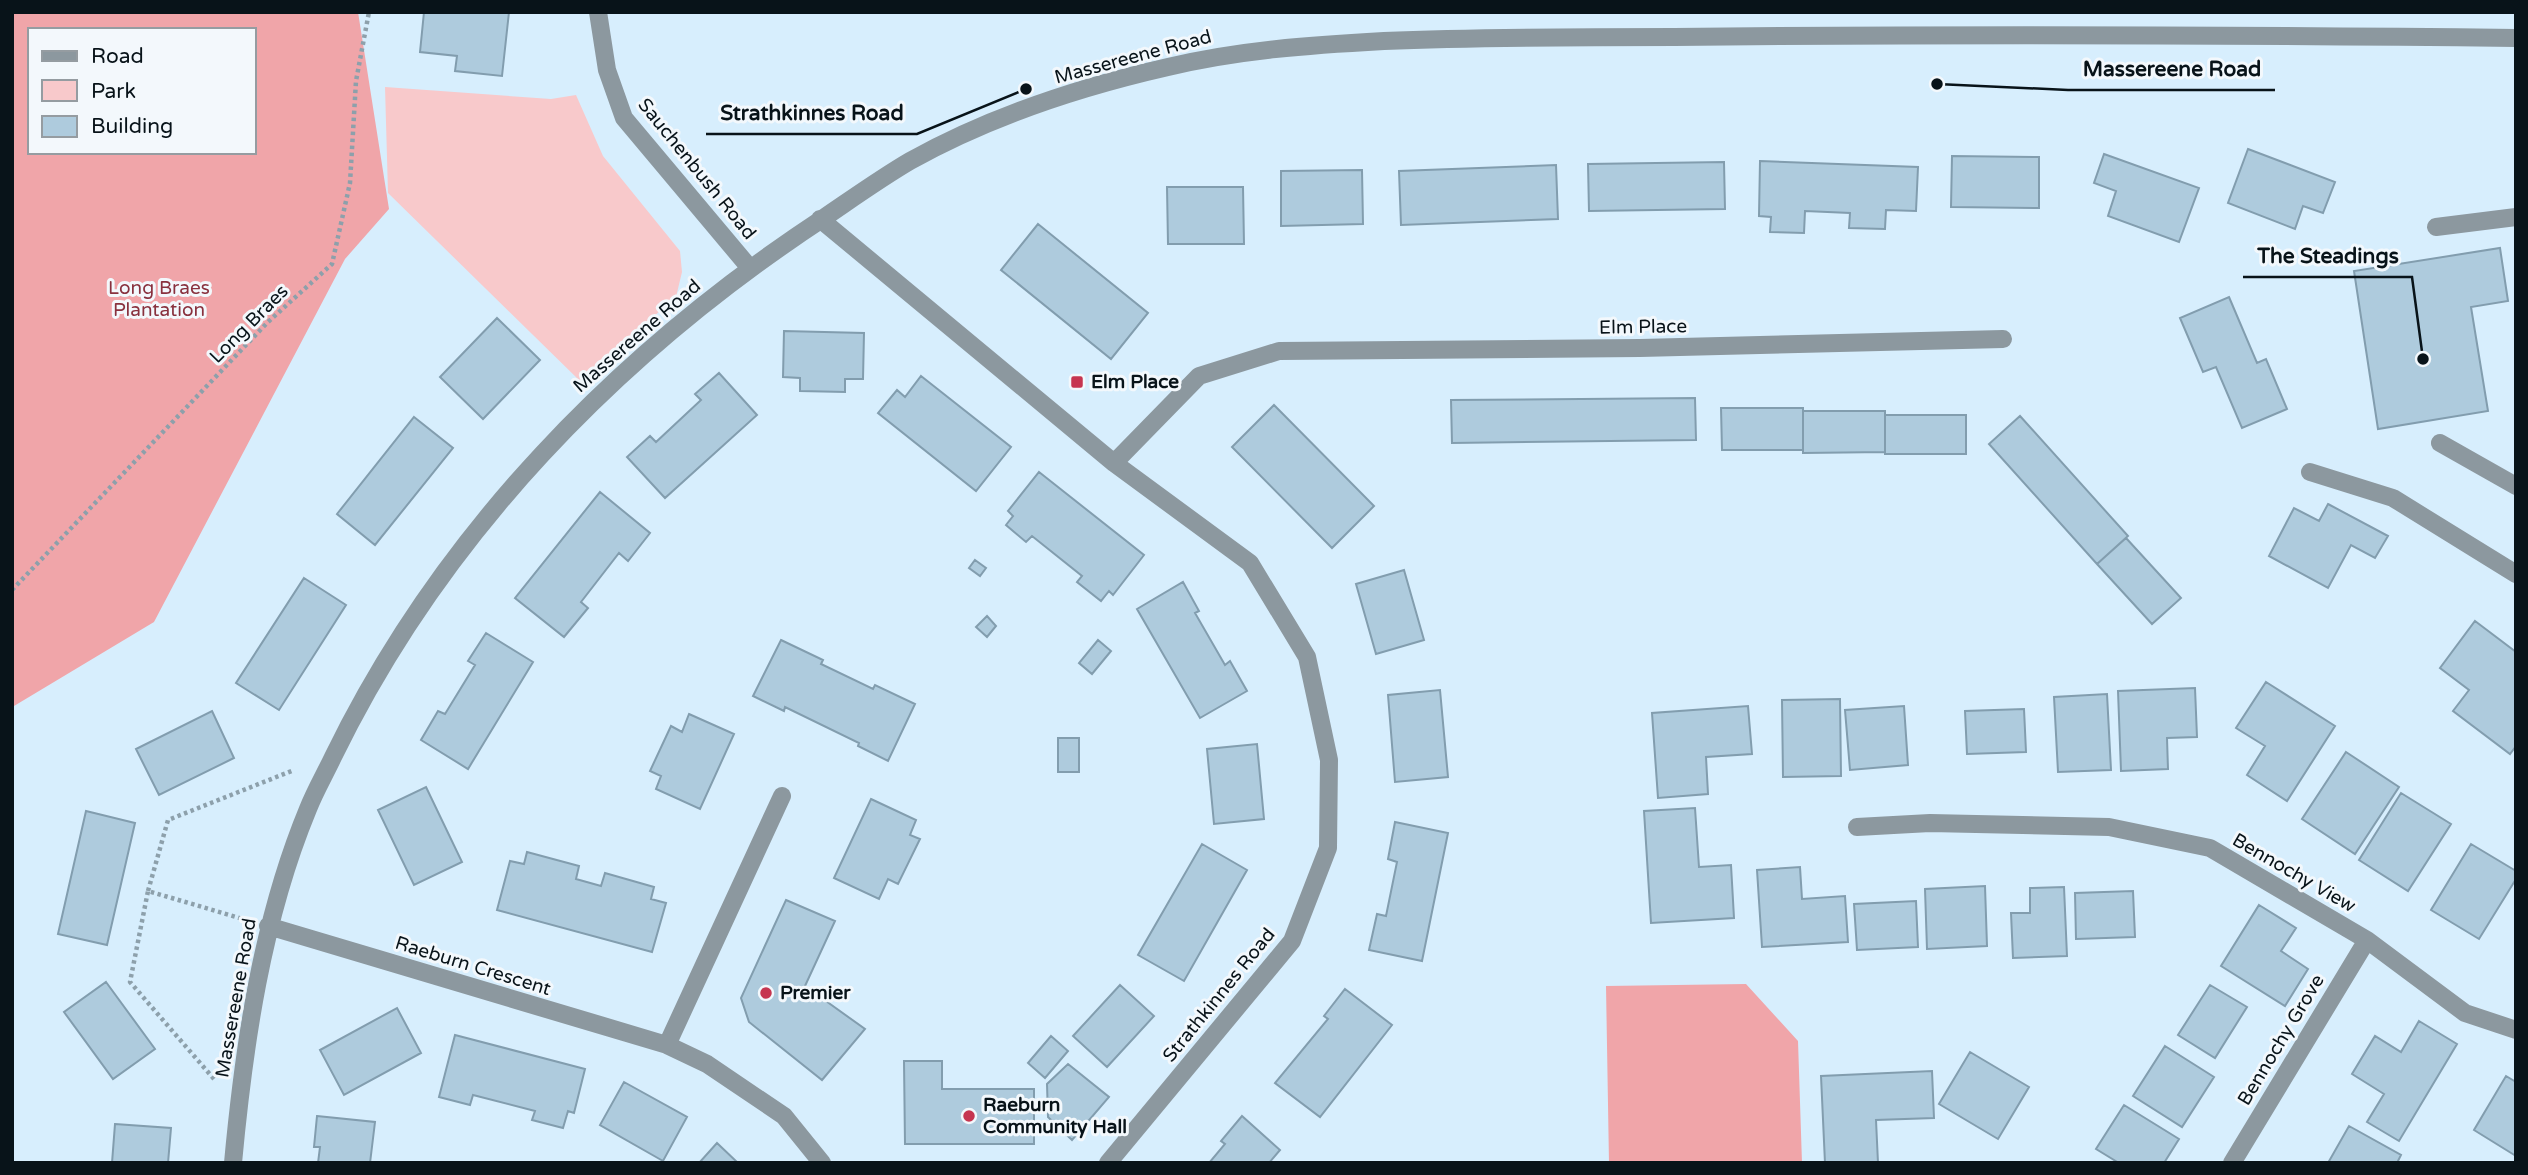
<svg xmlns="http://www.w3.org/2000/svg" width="2528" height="1175" font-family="'Varela Round',sans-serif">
  <rect width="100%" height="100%" fill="#d7eefd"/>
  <path fill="#f8c9cb" d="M385,87L551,99L576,95L603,156L680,251L682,272L676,297L580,381L388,193Z"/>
  <path fill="#f0a5a9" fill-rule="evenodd" d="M12,12H358L389,209L345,259L154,622L14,706L12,709ZM30,30H254V152H30Z
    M1746,984L1798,1041L1802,1163H1609L1606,986Z"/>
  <path fill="#aecbdd" stroke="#829dae" stroke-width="2" d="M424,12H509L502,76L455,71L457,56L420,52Z
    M2248,149L2335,182L2323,213L2303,206L2295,229L2228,203Z
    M2104,154L2199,188L2179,242L2108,216L2116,191L2094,183Z
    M1952,156L2039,157V208L1951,207Z
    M1760,161L1918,167L1916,211L1886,210L1885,229L1849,228L1850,213L1805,211L1804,233L1770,232L1771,217L1759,216Z
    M1724,162L1725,209L1589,211L1588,164Z
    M1556,165L1558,219L1401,225L1399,171Z
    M1362,170L1363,224L1281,226V171Z
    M1167,187H1243L1244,244H1168Z
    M1038,224L1148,313L1111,359L1001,270Z
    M2500,248L2508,301L2471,307L2488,411L2378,429L2354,271Z
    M2229,297L2257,363L2266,359L2287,409L2242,428L2216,367L2203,372L2180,318Z
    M497,318L540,360L483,419L440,377Z
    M784,331L864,333L863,379H845V392L800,391V378L783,377Z
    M719,373L757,415L665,498L627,457L650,436L656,442L701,400L695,394Z
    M921,376L1011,447L976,491L878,413L897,390L905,397Z
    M1695,398L1696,440L1452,443L1451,400Z
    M1274,405L1374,506L1332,548L1232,447Z
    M1721,408H1803V450H1722Z
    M1803,411H1885V452L1803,453Z
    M1885,415H1966V454H1885Z
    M2020,416L2128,536L2097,564L1989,444Z
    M414,417L453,448L375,545L337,514Z
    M1039,472L1144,555L1113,595L1109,591L1101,601L1077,582L1082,576L1032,536L1026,542L1006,525L1013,516L1008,511Z
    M600,492L650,533L628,561L619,553L581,602L588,608L564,637L515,598Z
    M2328,504L2388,536L2375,558L2351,545L2328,588L2269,556L2294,508L2319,521Z
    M2126,538L2181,598L2152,624L2097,564Z
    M975,560L986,568L980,576L969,568Z
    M1404,570L1424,640L1376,654L1356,584Z
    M304,578L346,605L279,710L236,683Z
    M1183,582L1199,611L1195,613L1225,665L1230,661L1247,691L1200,718L1137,609Z
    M987,616L996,626L987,637L976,627Z
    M2475,621L2516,652V746L2510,754L2453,711L2469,690L2440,668Z
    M486,633L533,662L468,769L421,740L438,711L445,714L475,665L468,661Z
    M781,640L823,660L821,664L873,689L875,685L915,704L888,761L858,746L859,743L785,707L784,711L753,696Z
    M1098,640L1111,651L1092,674L1079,663Z
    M2266,682L2335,726L2287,801L2247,775L2265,746L2236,728Z
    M2195,688L2197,737L2167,738L2168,769L2121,771L2118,691Z
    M1440,690L1448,777L1395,782L1388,695Z
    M2107,694L2111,770L2058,772L2054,697Z
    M1840,699L1841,776L1783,777L1782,700Z
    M1748,706L1752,754L1706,757L1708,794L1658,798L1652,713Z
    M1904,706L1908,765L1850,770L1845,710Z
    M2024,709L2026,752L1967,754L1965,711Z
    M212,711L234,758L159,795L136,749Z
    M689,714L734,734L700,809L656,789L661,776L650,771L671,726L682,732Z
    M1058,738H1079V772H1058Z
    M1257,744L1264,819L1214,824L1207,749Z
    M2346,752L2399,787L2355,854L2302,819Z
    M426,787L462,862L414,885L378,810Z
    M2401,793L2451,824L2408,891L2359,860Z
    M871,799L916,820L910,835L920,839L898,884L888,879L879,899L834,878Z
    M1695,808L1699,867L1731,865L1734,918L1651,923L1644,811Z
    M86,811L135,823L107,945L58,934Z
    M1395,822L1448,833L1422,961L1369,950L1377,914L1386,916L1397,862L1388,859Z
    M1202,844L1247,870L1184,981L1138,955Z
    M2471,844L2516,871V879L2479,939L2431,910Z
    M527,852L579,866L576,879L601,886L605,873L654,887L651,899L666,903L652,952L497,910L510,861L524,864Z
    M1800,867L1802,899L1845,896L1848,942L1762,947L1757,870Z
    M1985,886L1987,946L1927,949L1925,889Z
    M2064,887L2067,956L2013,958L2011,913H2030V888Z
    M2133,891L2135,937L2076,939L2075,893Z
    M786,900L835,921L805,986L865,1029L822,1080L749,1022L741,998Z
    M1916,901L1918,947L1857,950L1854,904Z
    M2259,905L2296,928L2281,951L2308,969L2285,1006L2221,966Z
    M106,982L155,1049L113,1079L64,1012Z
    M1120,985L1154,1016L1107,1067L1073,1036Z
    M2210,985L2247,1007L2215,1058L2178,1035Z
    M1345,989L1392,1025L1320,1117L1275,1083L1328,1019L1324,1016Z
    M397,1008L421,1053L344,1095L320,1050Z
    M2419,1021L2457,1044L2399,1141L2367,1122L2384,1094L2352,1074L2375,1036L2401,1052Z
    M455,1035L585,1069L574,1113L568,1111L563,1128L532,1120L535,1111L473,1095L470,1105L439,1097Z
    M1051,1036L1068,1051L1045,1078L1028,1063Z
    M2165,1046L2214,1077L2182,1127L2133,1096Z
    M1970,1052L2029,1087L1998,1139L1939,1104Z
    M904,1061H942V1089H1034V1144H905Z
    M1068,1064L1109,1097L1072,1140L1048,1117L1047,1084Z
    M1932,1071L1934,1118L1876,1120L1878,1163H1825L1821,1076Z
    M2506,1076L2516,1082V1156L2474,1130Z
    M624,1082L687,1117L663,1161L600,1125Z
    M2124,1105L2179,1139L2164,1163H2119L2096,1149Z
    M317,1116L375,1122L370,1163H318L320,1147H314Z
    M1242,1116L1280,1150L1269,1163H1209L1225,1144L1221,1141Z
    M115,1124L171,1128L168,1163H112Z
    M2349,1126L2401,1155L2397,1163H2328Z
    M717,1143L738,1163H699Z"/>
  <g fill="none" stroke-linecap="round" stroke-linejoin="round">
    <path stroke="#8da0ab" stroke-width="4.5" stroke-dasharray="3.5 3.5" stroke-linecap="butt" d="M12,590L268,322L332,264L350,183L356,81L369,12
      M148,891L168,820L294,770
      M214,1079L130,982L148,891L243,919"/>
    <path stroke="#8c989f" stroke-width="18" d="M2436,227L2516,217
      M2440,443L2516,486
      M2310,472L2393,498L2516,574"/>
    <path stroke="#8c989f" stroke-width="18" d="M598,12L607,70L624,118L749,267
      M820,219L1114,463L1250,563L1307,657L1329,760L1328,848L1292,941L1108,1163
      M1114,463L1199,376L1279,351L1640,348L2003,339
      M1857,827L1930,823L2109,827L2210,848L2367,940L2465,1013L2516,1030
      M268,926L667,1045L707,1064L784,1116L822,1163
      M667,1045L782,796
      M233,1163C244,1044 262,920 308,809C315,791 325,774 333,757C442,533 618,353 825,217C853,198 881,178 910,161C989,117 1080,87 1168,67C1239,50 1311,45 1384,41C1481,37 1577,37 1674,37C1955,34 2235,35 2516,38
      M2232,1163L2367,940"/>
  </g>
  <g fill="#c63550" stroke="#f3f8fc" stroke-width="2.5">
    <rect x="1070" y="375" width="14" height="14" rx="3.5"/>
    <circle cx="766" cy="993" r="7"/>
    <circle cx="969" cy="1116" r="7"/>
  </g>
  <g text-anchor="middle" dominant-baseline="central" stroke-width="6" stroke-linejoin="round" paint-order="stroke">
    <g font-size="19" fill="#081319" stroke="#f3f8fc">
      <text transform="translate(1133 57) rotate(-15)">Massereene Road</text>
      <text transform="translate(697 169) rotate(51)">Sauchenbush Road</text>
      <text transform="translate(249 324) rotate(-45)">Long Braes</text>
      <text transform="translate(1643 327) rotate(-1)">Elm Place</text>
      <text transform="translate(637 336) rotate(-41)">Massereene Road</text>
      <text transform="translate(2294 873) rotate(30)">Bennochy View</text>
      <text transform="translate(473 966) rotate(17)">Raeburn Crescent</text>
      <text transform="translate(1219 995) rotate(-51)">Strathkinnes Road</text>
      <text transform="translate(236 998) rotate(-80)">Massereene Road</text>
      <text transform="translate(2281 1040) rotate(-59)">Bennochy Grove</text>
    </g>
    <g font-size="19" fill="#89313e" stroke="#f3f8fc">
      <text x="159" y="288">Long Braes<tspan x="159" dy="22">Plantation</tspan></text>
    </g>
    <g font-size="19" font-weight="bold" fill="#081319" stroke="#f3f8fc" text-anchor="start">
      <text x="1091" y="382">Elm Place</text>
      <text x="780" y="993">Premier</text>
      <text x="983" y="1105">Raeburn<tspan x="983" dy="22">Community Hall</tspan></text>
    </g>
  </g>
  <path fill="none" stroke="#081319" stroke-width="2.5" d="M1937 84L2068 90H2275M1026 89L917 134H706M2423 359L2412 277H2243"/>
  <g fill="#081319" stroke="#f3f8fc" stroke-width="2.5">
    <circle cx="1937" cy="84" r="7"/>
    <circle cx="1026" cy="89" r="7"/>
    <circle cx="2423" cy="359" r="7"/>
  </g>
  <g font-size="21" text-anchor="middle" font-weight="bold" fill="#081319" stroke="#f3f8fc" stroke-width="6" stroke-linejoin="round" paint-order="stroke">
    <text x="2172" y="76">Massereene Road</text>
    <text x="812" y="120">Strathkinnes Road</text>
    <text x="2328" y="263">The Steadings</text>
  </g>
  <rect width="2528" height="1175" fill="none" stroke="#081319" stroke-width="28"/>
  <rect x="28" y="28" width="228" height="126" fill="#f3f8fc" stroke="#959ca1" stroke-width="2"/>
  <rect x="42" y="51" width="35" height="10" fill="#8c989f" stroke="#959ca1" stroke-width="2"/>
  <text x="91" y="63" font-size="21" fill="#081319">Road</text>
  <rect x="42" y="80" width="35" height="21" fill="#f8c9cb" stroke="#959ca1" stroke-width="2"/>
  <text x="91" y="98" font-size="21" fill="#081319">Park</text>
  <rect x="42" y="116" width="35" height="21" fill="#aecbdd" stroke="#959ca1" stroke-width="2"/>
  <text x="91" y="133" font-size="21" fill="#081319">Building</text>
</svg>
